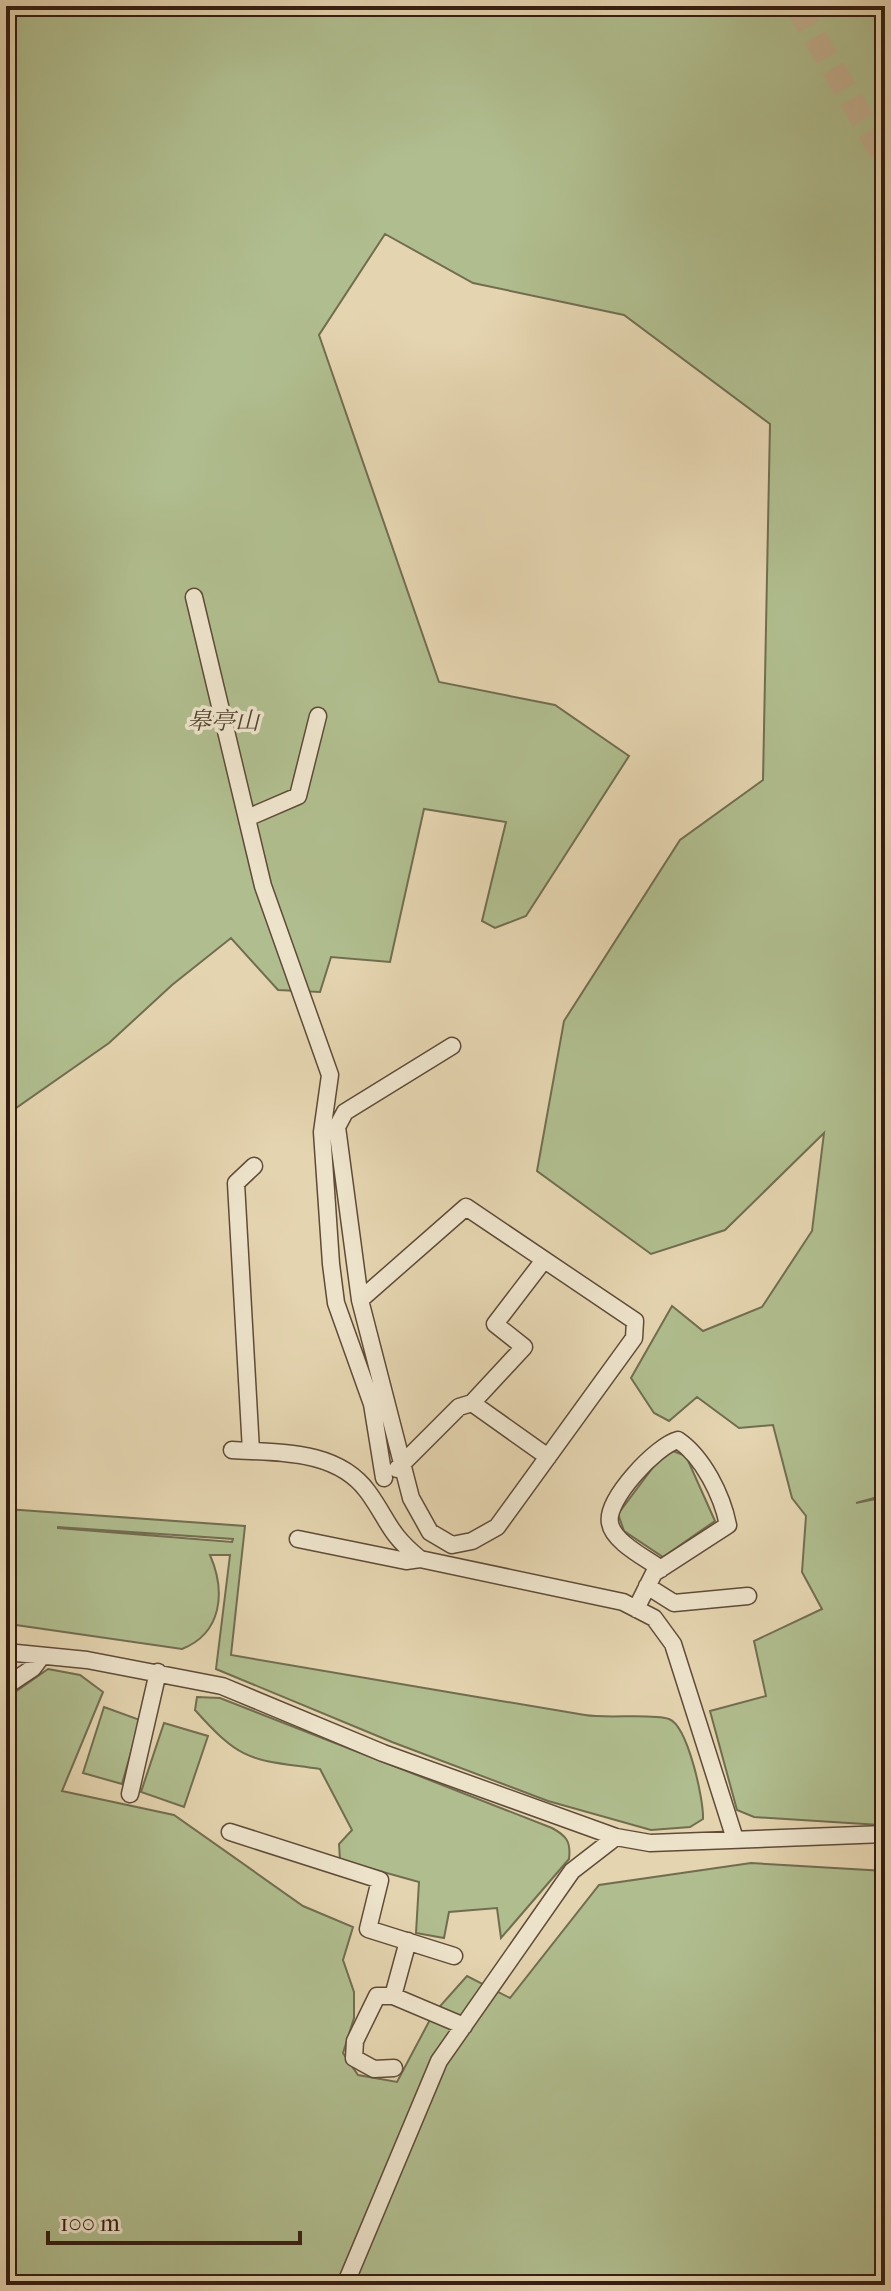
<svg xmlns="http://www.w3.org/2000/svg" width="891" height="2291" font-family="'IM FELL French Canon','Noto Serif SC',serif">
  <rect width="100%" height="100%" fill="#e4d4af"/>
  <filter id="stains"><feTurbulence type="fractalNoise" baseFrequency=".0025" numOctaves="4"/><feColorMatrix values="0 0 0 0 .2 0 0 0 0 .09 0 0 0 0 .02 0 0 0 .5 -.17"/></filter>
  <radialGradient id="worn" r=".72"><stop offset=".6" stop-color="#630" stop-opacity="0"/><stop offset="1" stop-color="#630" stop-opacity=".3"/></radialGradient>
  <path fill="#b0bd8e" stroke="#726d50" stroke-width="2" fill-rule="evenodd" d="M6,6H885V1495L856,1503L885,1497V1822L880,1825L754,1817L737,1810L710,1711L766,1696L754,1641L822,1609L802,1572L806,1516L792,1498L773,1425L739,1428L697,1397L669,1421L654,1413L631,1378L672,1306L703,1331L762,1307L812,1231L824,1133L725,1230L651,1254L537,1171L564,1021L680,840L763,780L770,424L624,315L473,283L385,234L319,335L439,682L555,705L629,756L526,916L495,928L482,921L506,822L424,809L390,962L331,957L320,992L278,990L231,938L172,985L109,1043L6,1115Z
    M673,1451L686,1456L715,1521L663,1557L624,1531L618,1514L660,1458Z
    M6,1509L245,1526L231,1655C349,1676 467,1695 585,1715C608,1719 651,1713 669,1719C688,1726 704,1801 703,1819L690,1827L651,1830L548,1801L392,1742L216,1669L230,1555H210C226,1592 222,1633 182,1649L9,1624L6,1622ZM58,1528V1527L233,1539L232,1542Z
    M48,1669L80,1675L103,1692L62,1791L174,1815L303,1906L353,1927L343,1960L354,1992V2018L343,2053L358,2075L397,2082L433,2014L467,1976L510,1998L599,1885L751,1863L885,1871V2285H6V1703L8,1697Z
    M197,1697L220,1698L552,1828C567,1836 571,1842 569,1859L501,1938L497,1908L449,1912L444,1938L416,1933L419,1882L340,1860L339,1844L352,1830L320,1769C252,1759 243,1764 195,1710Z
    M104,1707L140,1720L122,1784L83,1773Z
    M164,1723L208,1736L184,1807L141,1792Z"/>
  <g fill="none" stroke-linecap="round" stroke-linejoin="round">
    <path stroke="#c1af8f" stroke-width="24" stroke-dasharray="24 12" stroke-linecap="butt" d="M797,6L885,158"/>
    <g stroke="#604b38" stroke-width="19">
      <path id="minor" d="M194,597L263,886L330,1075L322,1132L331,1264L336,1303L372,1404L384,1478
        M247,818L298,796L318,716
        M360,1300L466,1207L635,1321L634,1338L497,1527L472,1541L452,1545L430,1532L411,1498L360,1300L337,1127L345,1112L452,1046
        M472,1403L524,1347L495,1324L544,1260
        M232,1450C278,1453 337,1449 368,1492C389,1521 388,1533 420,1559L623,1602L654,1618L673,1644L735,1839
        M251,1451L236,1183L254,1166
        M397,1469L459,1407L472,1403L548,1457
        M298,1539L406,1561L420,1559
        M647,1586L674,1603L748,1596
        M636,1609L654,1573L728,1525C722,1495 703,1457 678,1440C657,1445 605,1500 610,1523C613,1542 646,1558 661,1569
        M6,1652L87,1660L222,1686L383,1753L616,1837L650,1843L885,1834
        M6,1686L33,1668L42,1656
        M130,1794L158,1672
        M230,1832L380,1880L368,1929L454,1956
        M393,1996L464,2026
        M394,2068L374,2069L354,2058L355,2041L377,1996H393L408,1941
        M345,2285L439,2061L572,1871L616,1837"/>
    </g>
    <use href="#minor" stroke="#ede3cb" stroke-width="16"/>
  </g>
  <g text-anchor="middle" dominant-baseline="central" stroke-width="7" stroke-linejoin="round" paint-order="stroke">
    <g font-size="24" font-style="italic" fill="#534530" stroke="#ede3cb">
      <text x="223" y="721">皋亭山</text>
    </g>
  </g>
  <rect width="891" height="2291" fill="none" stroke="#e4d4af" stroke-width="32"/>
  <rect x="8" y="8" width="875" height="2275" fill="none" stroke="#341d11" stroke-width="4"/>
  <rect x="16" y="16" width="859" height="2259" fill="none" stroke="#341d11" stroke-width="2"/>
  <path d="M48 2231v12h252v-12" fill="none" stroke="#341d11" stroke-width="4"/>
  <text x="60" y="2231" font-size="24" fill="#341d11" stroke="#ede3cb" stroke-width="6" paint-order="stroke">100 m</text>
  <rect width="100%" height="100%" filter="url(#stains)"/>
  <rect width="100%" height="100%" fill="url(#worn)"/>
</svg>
